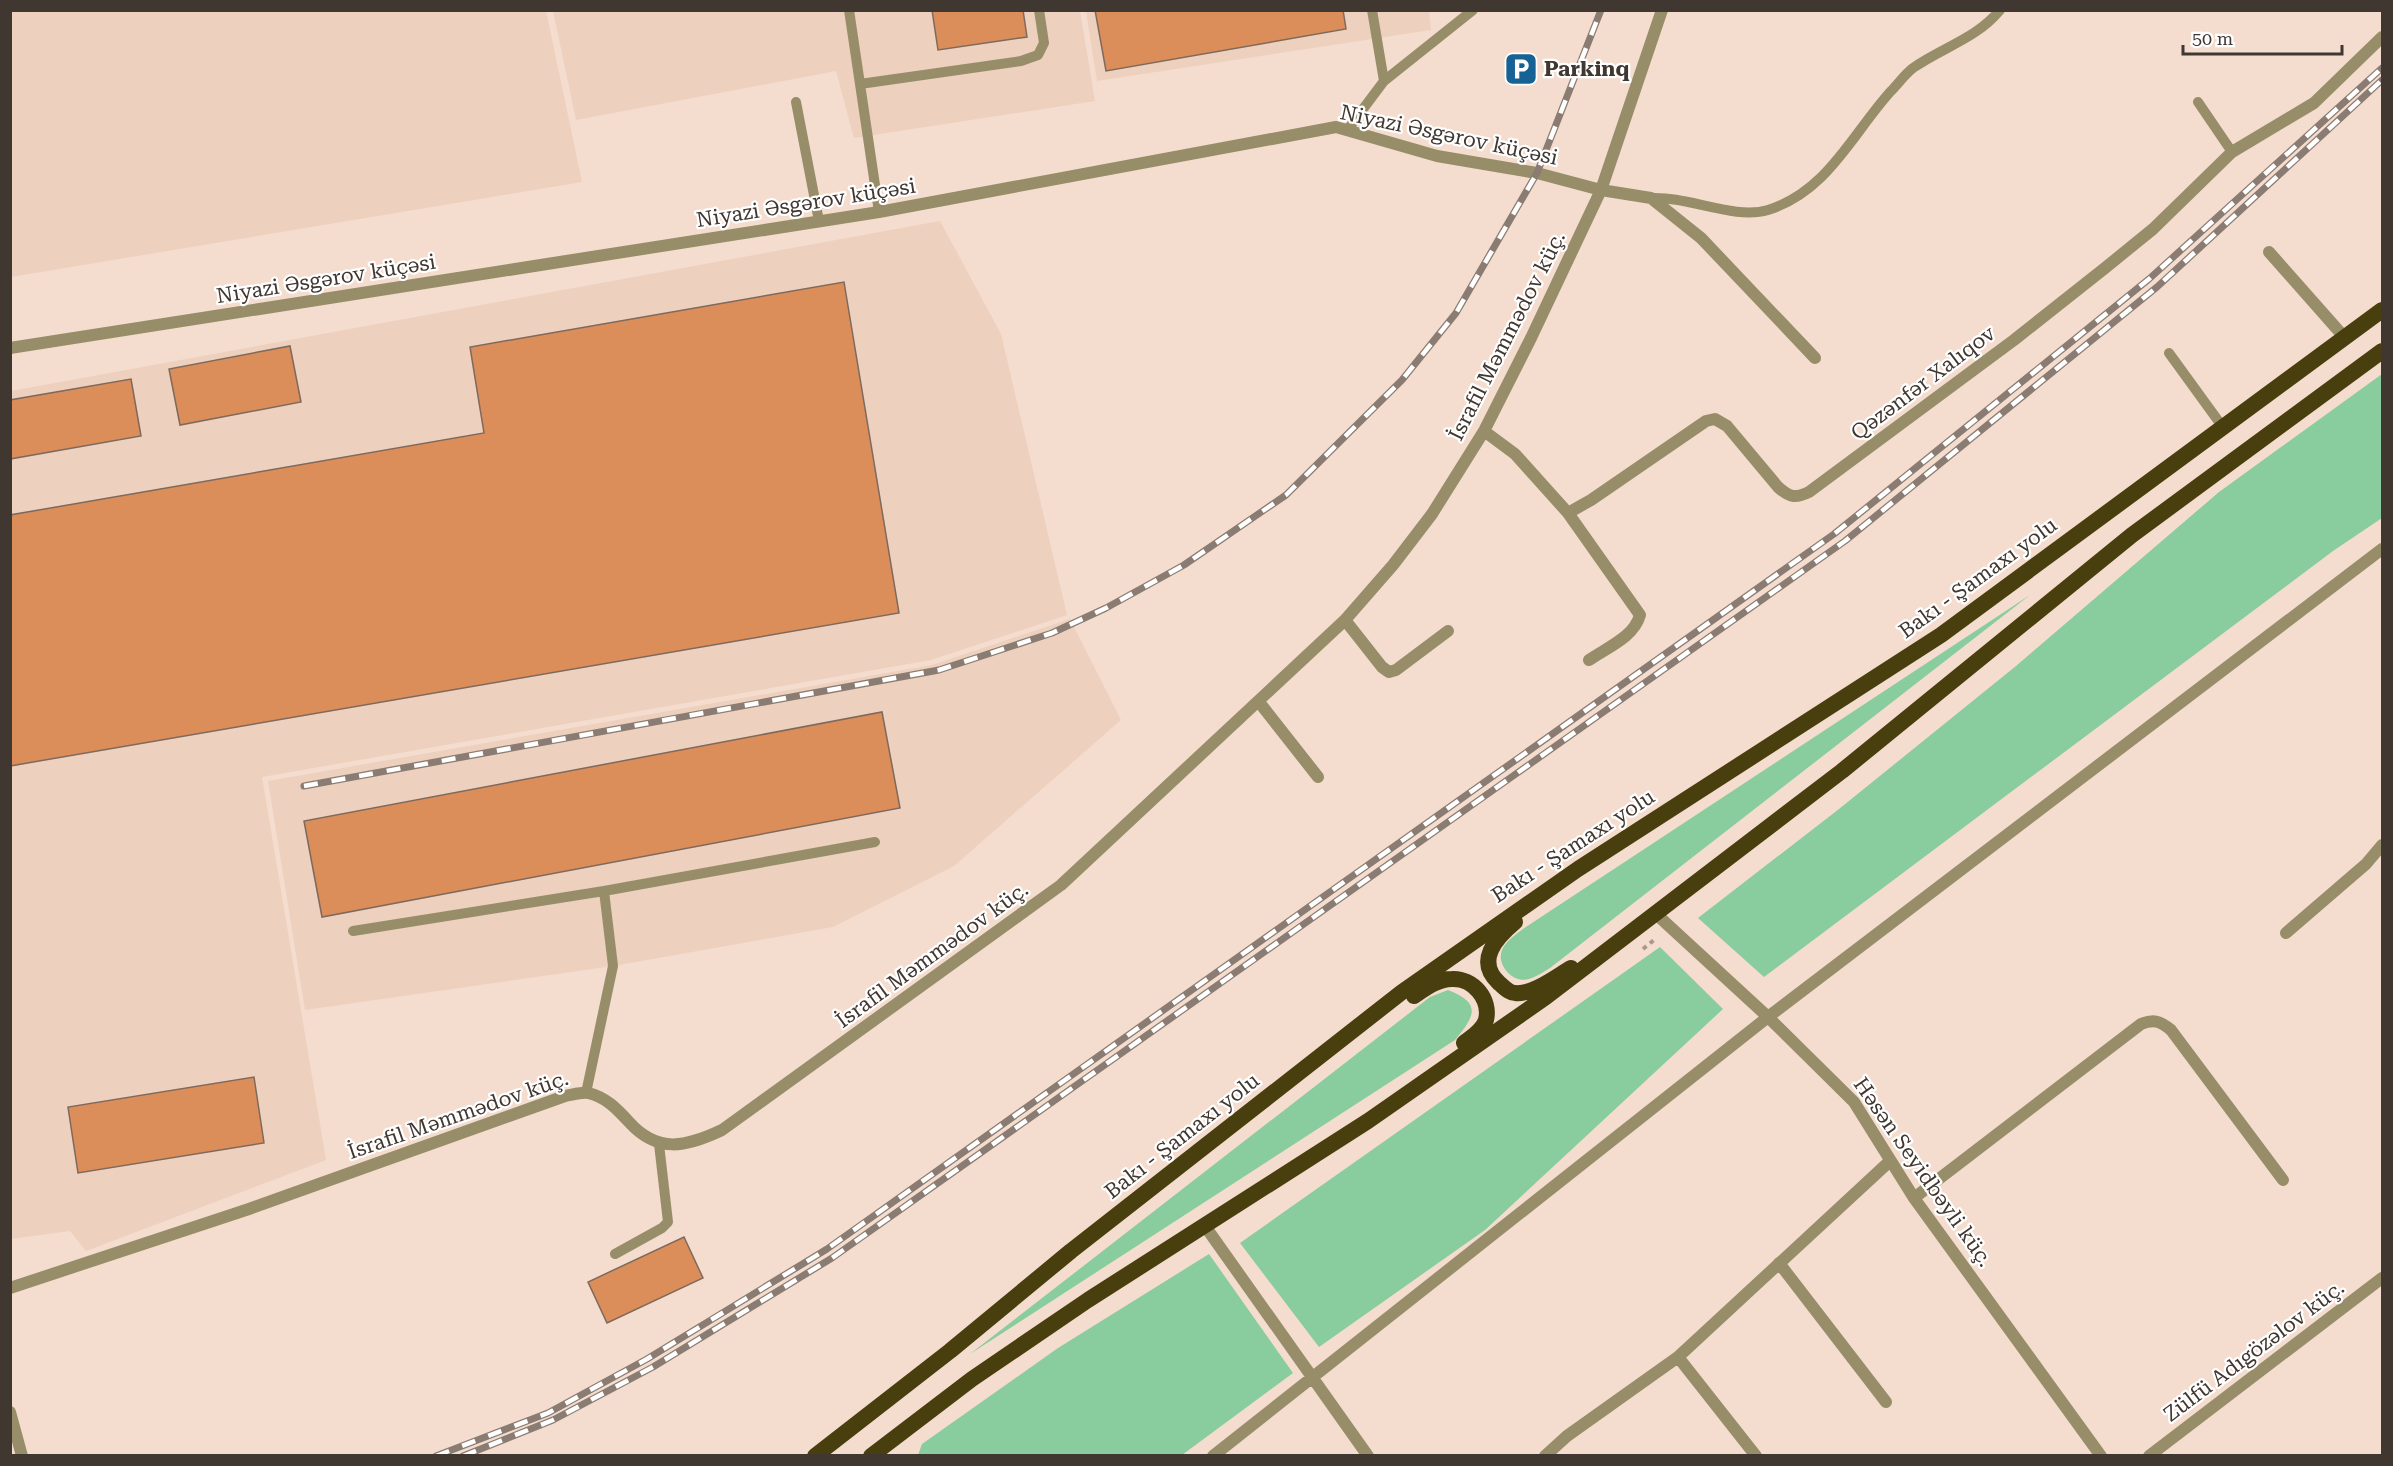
<svg xmlns="http://www.w3.org/2000/svg" width="2393" height="1466" font-family="'Roboto Serif',serif">
  <rect width="100%" height="100%" fill="#f4ddce"/>
  <path fill="#edd0bd" d="M11,10L546,11L582,182L11,277Z
    M553,11H1080L1095,101L854,138L836,71L576,120Z
    M1086,11H1429L1431,30L1097,81Z
    M940,221L1001,334L1067,615L931,660L262,777L326,1160L86,1251L70,1231L11,1239V391Z
    M1070,619L1121,720L954,866L833,927L613,966L305,1010L268,781L932,665Z"/>
  <path fill="#89cc9d" d="M2382,374V518L2333,551L1764,977L1698,918L1839,809L2016,666L2219,492Z
    M2030,595L1550,968C1543,972 1536,977 1529,979C1513,984 1496,965 1502,950C1506,941 1515,935 1523,929Z
    M1660,947L1723,1009L1485,1230L1319,1347L1240,1243Z
    M1448,990C1482,1003 1475,1016 1455,1040L970,1354L1430,997Z
    M1209,1254L1293,1373L1182,1455H918L922,1444L1058,1348Z"/>
  <path fill="#db8e59" stroke="#7e695d" stroke-width="1.5" d="M932,10H1023L1027,37L938,50Z
    M1095,10H1343L1346,29L1106,71Z
    M844,282L899,613L10,766V515L484,433L470,347Z
    M290,346L301,402L180,425L169,369Z
    M131,379L141,436L10,459V400Z
    M882,712L900,808L322,917L304,821Z
    M254,1077L264,1143L78,1173L68,1107Z
    M684,1237L703,1278L607,1323L588,1282Z"/>
  <g fill="none" stroke-linecap="round" stroke-linejoin="round">
    <path stroke="#a9988d" stroke-width="4" stroke-dasharray="4.5 4.5" stroke-linecap="butt" d="M1643,949L1654,940"/>
    <path stroke="#978e69" stroke-width="10" d="M849,10L879,212
      M1372,10L1384,81
      M860,84L1021,61L1038,55L1044,43L1039,10
      M796,102L819,221
      M2198,102L2232,152
      M1348,129L1384,81L1473,10
      M1651,198C1688,196 1734,220 1768,210C1828,191 1852,134 1891,91C1898,84 1905,74 1913,68C1943,47 1976,39 2000,10
      M2169,353L2222,426
      M353,931L604,891L875,842
      M586,1093L613,966L604,891
      M615,1254L662,1228L668,1222L659,1144"/>
    <path stroke="#978e69" stroke-width="12" d="M2269,252L2345,338
      M10,348L879,212L1336,127L1437,156L1537,173L1601,190L1651,198L1701,238L1815,358
      M1484,431L1515,454L1568,513L1591,500L1706,421L1715,419L1727,426L1778,487C1789,497 1795,499 1809,492L2014,340L2105,268L2153,229L2232,152L2314,103L2382,37
      M1568,513L1640,615C1634,637 1608,647 1589,660
      M1345,620L1382,667L1389,672L1396,670L1448,631
      M1259,702L1318,777
      M1656,914L1768,1017L1854,1102L1914,1198L2101,1456
      M2286,933L2366,864L2382,845
      M1914,1198L2141,1024C2154,1019 2160,1021 2171,1030L2283,1180
      M1205,1226L1368,1456
      M1779,1263L1886,1402
      M10,1288L249,1209L565,1096C572,1095 581,1092 588,1093C606,1097 617,1109 629,1122C658,1154 686,1147 722,1130L1061,885L1345,620L1393,565L1432,514L1484,431L1531,338L1601,190L1662,10
      M1678,1357L1756,1456
      M10,1412L22,1456
      M1213,1456L1768,1017L2382,549
      M1545,1456L1567,1436L1678,1357L1890,1161
      M2149,1456L2382,1278"/>
    <path stroke="#483e0e" stroke-width="16" d="M1515,922C1496,938 1475,961 1499,983C1504,987 1509,993 1515,993C1533,995 1557,976 1571,968
      M1414,996C1426,988 1438,979 1452,979C1473,978 1491,999 1486,1020C1483,1030 1472,1037 1464,1043
      M815,1456L950,1351L1071,1251L1402,992L1578,869L1941,635L2382,310
      M871,1456L972,1379L1088,1300L1368,1121L1546,997L1842,771L2132,535L2382,351"/>
    <g stroke="#8a7c72" stroke-width="7">
      <path id="rail" d="M304,786L939,670L1052,633L1106,608L1184,565L1286,495L1402,380L1456,313L1537,173L1601,10
        M436,1456L548,1413L647,1359L827,1249L1834,534L2149,279L2382,68
        M463,1456L553,1420L653,1367L832,1258L1845,541L2157,287L2382,80"/>
    </g>
    <use href="#rail" stroke="#fff" stroke-width="4.5" stroke-dasharray="14" stroke-linecap="butt"/>
  </g>
  <defs>
    <g id="parking-square" transform="scale(1.725)"><rect x="-9" y="-9" width="18" height="18" rx="4" fill="#176295" stroke="#fff"/><path d="M-3.5-5.5H1a3.5 3.5 0 0 1 0 7H-1V5.5H-3.5ZM-1-3.4V-.6H.8a1.4 1.4 0 0 0 0-2.8Z" fill="#fff"/></g>
  </defs>
  <g fill-rule="evenodd">
    <use href="#parking-square" x="1521" y="69"/>
  </g>
  <g text-anchor="middle" dominant-baseline="central" stroke-width="4.5" stroke-linejoin="round" paint-order="stroke">
    <g font-size="21" font-weight="bold" fill="#403731" stroke="#fff" text-anchor="start">
      <text x="1544" y="69">Parkinq</text>
    </g>
    <g font-size="21" fill="#403731" stroke="#fff">
      <text transform="translate(1449 135) rotate(12)">Niyazi Əsgərov küçəsi</text>
      <text transform="translate(806 203) rotate(-9)">Niyazi Əsgərov küçəsi</text>
      <text transform="translate(326 279) rotate(-9)">Niyazi Əsgərov küçəsi</text>
      <text transform="translate(1507 336) rotate(-63)">İsrafil Məmmədov küç.</text>
      <text transform="translate(1923 383) rotate(-37)">Qəzənfər Xalıqov</text>
      <text transform="translate(1978 578) rotate(-36)">Bakı - Şamaxı yolu</text>
      <text transform="translate(1573 846) rotate(-33)">Bakı - Şamaxı yolu</text>
      <text transform="translate(932 955) rotate(-36)">İsrafil Məmmədov küç.</text>
      <text transform="translate(458 1115) rotate(-19)">İsrafil Məmmədov küç.</text>
      <text transform="translate(1182 1136) rotate(-38)">Bakı - Şamaxı yolu</text>
      <text transform="translate(1923 1172) rotate(55)">Həsən Seyidbəyli küç.</text>
      <text transform="translate(2254 1351) rotate(-37)">Zülfü Adıgözəlov küç.</text>
    </g>
  </g>
  <rect width="2393" height="1466" fill="none" stroke="#403731" stroke-width="24"/>
  <path d="M2183 45v9h159v-9" fill="none" stroke="#403731" stroke-width="3"/>
  <text x="2192" y="45" font-size="18" fill="#403731" stroke="#ffffff" stroke-width="4.5" paint-order="stroke">50 m</text>
</svg>
